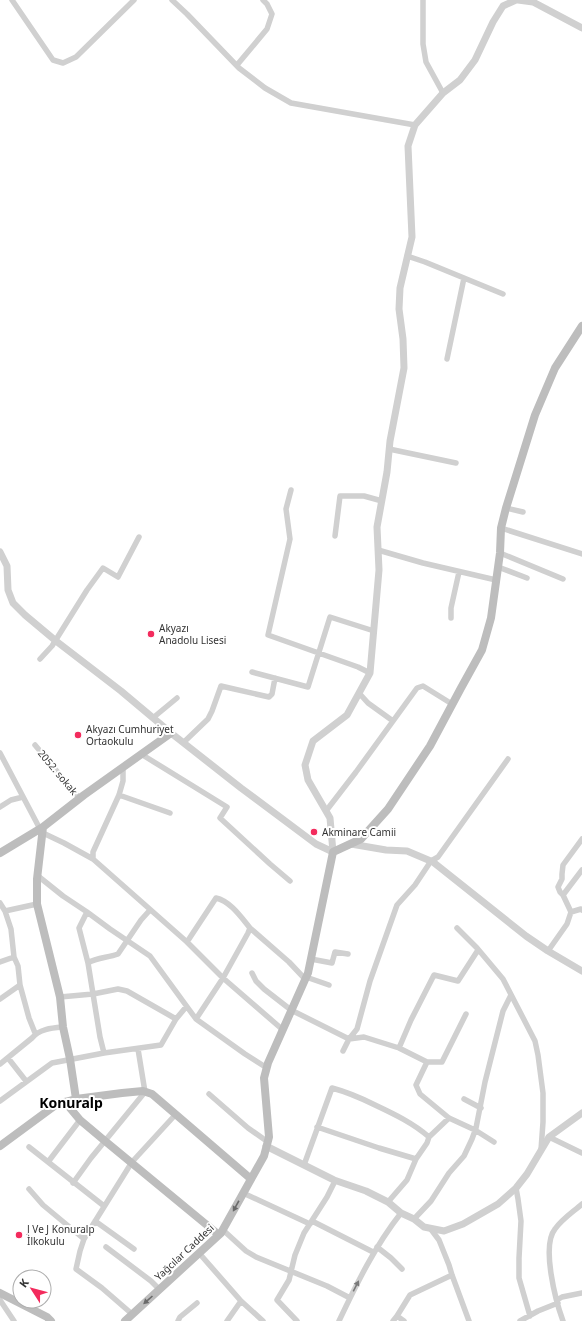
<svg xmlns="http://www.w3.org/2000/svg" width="582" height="1321" font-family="'Noto Sans',sans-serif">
  <rect width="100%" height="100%" fill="#fff"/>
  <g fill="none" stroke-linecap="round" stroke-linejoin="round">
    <path stroke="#d0d0d0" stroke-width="5.5" d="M12,0L53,60L63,63L76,57L134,0
      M172,0L187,14L239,68L265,88L291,103L415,125
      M423,0V44L426,62L443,93
      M237,65L267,29L272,14L267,4L263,0
      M407,256L425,262L503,294
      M447,359L464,278
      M389,449L456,463
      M291,490L286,509L290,539L268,635L358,667L370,673
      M506,508L523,512
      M501,528L582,554
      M335,536L340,496H364L382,501
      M378,550L423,563L496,580
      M500,553L563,579
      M498,567L527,578
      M451,618V608L459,572
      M40,659L52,646L87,590L103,568L118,577L139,537
      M252,672L308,687L330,617L374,631
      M359,693L368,703L393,721
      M154,717L177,698
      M184,742L208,719L212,711L221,686L269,697L272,694L275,678
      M35,745L80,799
      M0,753L40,829
      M141,754L227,807L220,818L270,864L290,881
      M119,795L170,813
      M0,807L11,800L23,797
      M326,811L356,772L417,688L423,686L452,704
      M43,833L64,843L93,859L187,942L223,978L283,1030
      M93,859V852L119,795L123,781V767
      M38,876L63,896L87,912L110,929L150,956L196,1019L245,1054L267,1068
      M563,895L582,870
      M0,903L5,911L11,929L14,957L18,966L20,985L29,1018L35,1033
      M5,911L37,904
      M87,912L79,928L88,963L100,1037L104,1053
      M571,912L581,909L582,910
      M250,928L289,962L305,979
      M457,928L477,948L503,979L535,1041L538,1055L543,1093V1122L541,1150
      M187,942L216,898C230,901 241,917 250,928L248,933L223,978L196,1019
      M548,951L567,924L571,912L563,895L560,892L558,887L562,879V874L563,865L582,839
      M311,959L332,963L335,952L348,954
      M0,962L14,957
      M88,963C97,957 108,958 118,954L141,920L150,910
      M252,973L256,981L264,989L291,1010L349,1039L364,1037L399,1048L427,1062H442L466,1014
      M306,977L329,985
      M60,997L93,994L118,989L127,991L176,1019
      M0,999L20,985
      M399,1048L411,1020L434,975L458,981L478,950
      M343,1051L349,1039L357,1029L370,981L397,905L415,885L431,861L438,857L508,759
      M8,1058L26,1081
      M427,1062L416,1085L420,1094L449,1118L475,1130L494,1142
      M0,1064L32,1038C39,1029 52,1028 63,1027
      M209,1094L248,1128L268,1142
      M464,1099L481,1108
      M0,1101L52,1063L104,1053L161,1045L176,1019L186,1007
      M317,1127L379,1148L416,1159
      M549,1137L582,1153
      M29,1147L104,1206
      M48,1162L80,1120
      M304,1165L332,1088C347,1092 361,1098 375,1105C394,1114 413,1123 429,1137
      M73,1183L91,1158L145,1092L138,1049
      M516,1188L518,1199L521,1221L519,1258V1278L530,1316
      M29,1189L43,1205L84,1239
      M243,1193L310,1224
      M388,1202L407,1180L416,1159L427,1143L429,1137L449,1118
      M414,1219L431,1201L449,1173L464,1156L472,1139L476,1128L485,1082L503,1011L511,995
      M95,1221L134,1249
      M312,1221L373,1252
      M430,1228L439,1240L449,1265L452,1275L469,1321
      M223,1230L246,1251L256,1257L327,1286L350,1298
      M106,1247L151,1281L159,1289
      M377,1247L391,1258L402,1269
      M199,1253L241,1301L263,1321
      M0,1300L14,1321
      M557,1300L562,1297L582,1293
      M132,1314L102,1288L76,1269L80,1251L84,1239L132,1162L176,1114
      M397,1316L404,1321
      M178,1321L180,1317L197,1303
      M227,1321L241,1301
      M297,1321L277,1300L289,1280L295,1255L304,1233L327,1197L335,1181
      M339,1321C357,1283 375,1246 401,1213
      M393,1321L397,1316L410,1295L452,1275
      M520,1321L538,1311L558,1303
      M563,1321C556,1302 541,1246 555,1229C562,1219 573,1212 582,1204"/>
    <path stroke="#d0d0d0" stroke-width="7" d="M518,0L533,2L582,28
      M0,552L7,566L8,590L13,603L25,615L56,641L121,691L171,733L241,788L316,844L333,852L330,818L308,780L305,765L313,741L347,715L370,673L379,570L377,527L387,472L390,441L404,368L403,339L399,309L400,288L412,237L408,146L415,125L443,93L460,80L475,60L493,22L503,6L516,0
      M351,844L386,850L407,851L433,862L526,936L548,951L582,971
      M266,1146L334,1180L366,1191L388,1202L401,1213L414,1219L424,1227L444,1231L463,1224L498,1204L516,1188L527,1174L549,1137L582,1113"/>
    <path stroke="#bdbdbd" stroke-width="8" d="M43,827L37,879V904L60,997L63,1027L70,1059L76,1099
      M0,853L43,827L84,795L171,733
      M65,1102L80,1120L105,1141L219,1235
      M0,1146L57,1104L76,1099L122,1093L143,1091L152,1094L251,1179
      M0,1293L47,1317L51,1321
      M125,1321L221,1233L264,1156L269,1137L264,1078L268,1063L308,973L333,852L361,839L388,809L430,746L461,688L482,650L491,618L500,553L501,528L506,508L535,415L555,368L582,326"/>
  </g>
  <defs><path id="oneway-solid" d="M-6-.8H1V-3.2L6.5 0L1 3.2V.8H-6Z"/></defs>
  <g fill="#6a6a6a">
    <use href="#oneway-solid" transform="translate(236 1206) rotate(119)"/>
    <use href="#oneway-solid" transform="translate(148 1300) rotate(138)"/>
  </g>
  <use fill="#7a7a7a" href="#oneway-solid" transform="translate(356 1286) rotate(-63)"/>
  <g fill="#f32b5d" stroke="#fff" stroke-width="1.5">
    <circle cx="151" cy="634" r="4"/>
    <circle cx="78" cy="735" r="4"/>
    <circle cx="314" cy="832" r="4"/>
    <circle cx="19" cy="1235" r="4"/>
  </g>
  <g text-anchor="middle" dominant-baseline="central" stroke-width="4" stroke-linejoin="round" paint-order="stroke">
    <g font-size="10" fill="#333" stroke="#fff" text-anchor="start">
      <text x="159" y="628">Akyazı<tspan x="159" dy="12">Anadolu Lisesi</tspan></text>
      <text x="86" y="729">Akyazı Cumhuriyet<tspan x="86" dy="12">Ortaokulu</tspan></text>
      <text x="322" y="832">Akminare Camii</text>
      <text x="27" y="1229">J Ve J Konuralp<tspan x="27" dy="12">İlkokulu</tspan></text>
    </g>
    <g font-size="10" fill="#333" stroke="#fff">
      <text transform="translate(58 772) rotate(50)">2052. sokak</text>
      <text transform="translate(184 1252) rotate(-43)">Yağcılar Caddesi</text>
    </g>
    <g font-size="14" font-weight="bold" fill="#000" stroke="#fff">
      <text x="71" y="1102">Konuralp</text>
    </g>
  </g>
  <g transform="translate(32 1289) rotate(306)"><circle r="19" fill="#ffffff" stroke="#adadad"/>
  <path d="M0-3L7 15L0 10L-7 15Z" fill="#f32b5d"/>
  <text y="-6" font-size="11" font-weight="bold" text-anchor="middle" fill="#333333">K</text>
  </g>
</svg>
